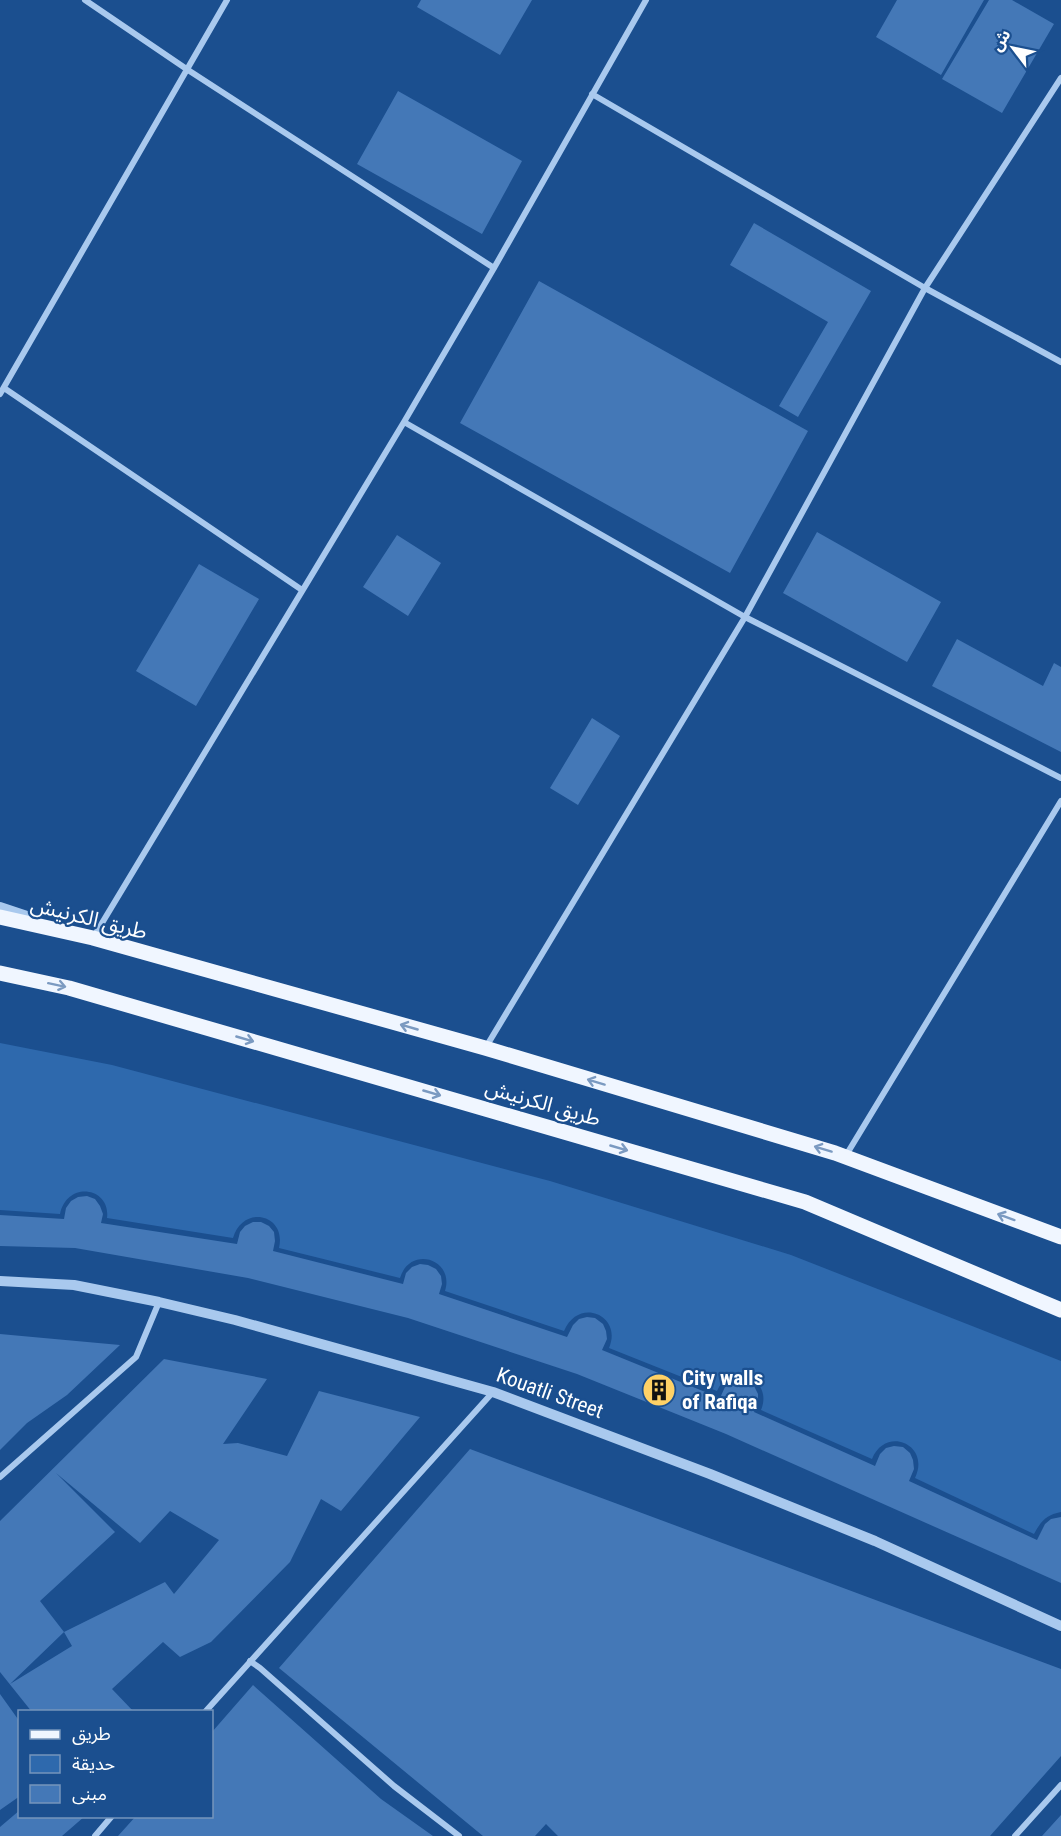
<svg xmlns="http://www.w3.org/2000/svg" width="1061" height="1836" font-family="'Roboto Condensed','Noto Sans Arabic',sans-serif">
  <rect width="100%" height="100%" fill="#1b4f8f"/>
  <path fill="#2e69ad" d="M0,1043L112,1065L550,1181L791,1255L1061,1361V1512C1046,1515 1041,1521 1034,1534L915,1478C931,1445 886,1425 872,1459L761,1410C774,1379 731,1359 717,1391L609,1348C623,1316 579,1296 564,1331L445,1291C455,1259 410,1245 400,1278L279,1248C287,1214 243,1204 233,1238L107,1218C111,1187 67,1180 60,1214L0,1210Z"/>
  <path fill="#4478b7" fill-rule="evenodd" d="M421,0H532L500,55L417,7Z
    M897,0H984L941,75L876,37Z
    M989,0H1012L1054,24L1002,113L942,79Z
    M398,91L522,161L482,234L357,164Z
    M754,223L871,291L798,417L779,406L828,322L730,265Z
    M539,281L808,431L730,573L460,423Z
    M817,532L941,602L907,662L783,593Z
    M397,535L441,563L408,616L363,587Z
    M199,564L259,599L196,706L136,671Z
    M957,639L1043,686L1054,663L1061,667V752L932,686Z
    M592,718L620,736L578,805L550,788Z
    M87,1196L95,1199L100,1206L103,1214L101,1223L237,1244L240,1232L245,1226L253,1222H261L269,1226L274,1232L275,1241L273,1251L403,1284L406,1273L412,1267L420,1264L428,1265L436,1269L441,1276L442,1284L439,1294L567,1337L573,1325L579,1319L587,1317L595,1318L603,1324L606,1331L607,1339L602,1350L720,1398L725,1387L731,1382L739,1380L748,1381L754,1386L758,1394V1402L754,1412L875,1466L880,1454L886,1448L894,1446L903,1447L910,1453L913,1460L914,1469L909,1481L1037,1540L1045,1524L1051,1519L1061,1517V1583L726,1434L577,1374L408,1318L248,1278L75,1248L0,1246V1215L64,1219L66,1208L71,1201L78,1197Z
    M0,1334L120,1345L67,1395L27,1423L0,1450Z
    M164,1359L267,1379L223,1444L238,1443L287,1456L319,1391L420,1417L341,1511L321,1499L290,1562L211,1642L180,1657L163,1642L112,1689L134,1712H32L0,1672V1521ZM56,1473L140,1543L170,1511L219,1540L174,1594L165,1582L64,1632L40,1601L115,1532ZM64,1632L72,1646L10,1684Z
    M470,1449L1061,1669V1756L990,1836H558L546,1824L535,1836H483L279,1668Z
    M253,1685L381,1799L433,1836H118L136,1816H212V1732Z
    M0,1694L20,1722V1796L0,1810Z
    M20,1810V1816H85L62,1836H0V1827Z
    M1061,1815V1836H1042Z"/>
  <g fill="none" stroke-linecap="round" stroke-linejoin="round">
    <path stroke="#a9c9ee" stroke-width="6" d="M85,0L188,70L494,268
      M592,94L925,288L1061,362
      M4,388L302,590
      M0,394L227,0
      M404,422L745,617L1061,778
      M93,938L404,422L494,268L646,0
      M486,1047L745,617L925,288L1061,78
      M845,1157L1061,801
      M0,1477L136,1357L159,1302
      M250,1661L260,1668L394,1786L459,1836
      M205,1712L493,1392
      M95,1836L112,1816
      M1015,1836L1061,1785"/>
    <path stroke="#a9c9ee" stroke-width="10" d="M0,907L36,919
      M0,1281L74,1285L159,1302L235,1320L493,1392L710,1474L875,1541L1061,1626"/>
    <path stroke="#f0f6ff" stroke-width="15" d="M0,917L93,938L485,1048L835,1153L1061,1237
      M0,973L69,988L805,1202L1061,1310"/>
  </g>
  <defs><path id="oneway-shaft" d="M-6 0H5M1.5-3L5.5 0L1.5 3" fill="none" stroke-width="1.6" stroke-linecap="round" stroke-linejoin="round" transform="scale(1.5)"/></defs>
  <g stroke="#7b9ac1">
    <use href="#oneway-shaft" transform="translate(57 985) rotate(12)"/>
    <use href="#oneway-shaft" transform="translate(409 1027) rotate(-164)"/>
    <use href="#oneway-shaft" transform="translate(245 1039) rotate(16)"/>
    <use href="#oneway-shaft" transform="translate(596 1082) rotate(-163)"/>
    <use href="#oneway-shaft" transform="translate(432 1093) rotate(16)"/>
    <use href="#oneway-shaft" transform="translate(619 1148) rotate(16)"/>
    <use href="#oneway-shaft" transform="translate(823 1149) rotate(-163)"/>
    <use href="#oneway-shaft" transform="translate(1006 1217) rotate(-160)"/>
  </g>
  <defs>
    <g id="building-disc" transform="scale(1.725)"><circle r="9.5" fill="#ffd166" stroke="#1b4f8f"/><path d="M-4-6H4V6H1V3H-1V6H-4ZM-2.5-4.3h1.7v1.8h-1.7ZM.8-4.3h1.7v1.8H.8ZM-2.5-1h1.7V.8h-1.7ZM.8-1h1.7V.8H.8Z" fill="#111"/></g>
  </defs>
  <g fill-rule="evenodd">
    <use href="#building-disc" x="659" y="1390"/>
  </g>
  <g text-anchor="middle" dominant-baseline="central" stroke-width="4.5" stroke-linejoin="round" paint-order="stroke">
    <g font-size="21" fill="#fff" stroke="#1b4f8f">
      <text transform="translate(89 918) rotate(14)">طريق الكرنيش</text>
      <text transform="translate(543 1103) rotate(16)">طريق الكرنيش</text>
      <text transform="translate(550 1393) rotate(20)">Kouatli Street</text>
    </g>
    <g font-size="21" font-weight="bold" fill="#fff" stroke="#1b4f8f" text-anchor="start">
      <text x="682" y="1378">City walls<tspan x="682" dy="24">of Rafiqa</tspan></text>
    </g>
  </g>
  <rect x="18" y="1710" width="195" height="108" fill="#1b4f8f" stroke="#7695bc" stroke-width="1.5"/>
  <rect x="30" y="1730" width="30" height="9" fill="#f0f6ff" stroke="#7695bc" stroke-width="1.5"/>
  <text x="72" y="1740" font-size="18" fill="#ffffff">طريق</text>
  <rect x="30" y="1755" width="30" height="18" fill="#2e69ad" stroke="#7695bc" stroke-width="1.5"/>
  <text x="72" y="1770" font-size="18" fill="#ffffff">حديقة</text>
  <rect x="30" y="1785" width="30" height="18" fill="#4478b7" stroke="#7695bc" stroke-width="1.5"/>
  <text x="72" y="1800" font-size="18" fill="#ffffff">مبنى</text>
  <g transform="translate(1013 48) rotate(302)" stroke="#1b4f8f" stroke-width="4.5" paint-order="stroke">
  <path d="M0-4.5L10 22L0 15L-10 22Z" fill="#ffffff"/>
  <text y="-9" font-size="16" font-weight="bold" text-anchor="middle" fill="#ffffff">ش</text>
  </g>
</svg>
